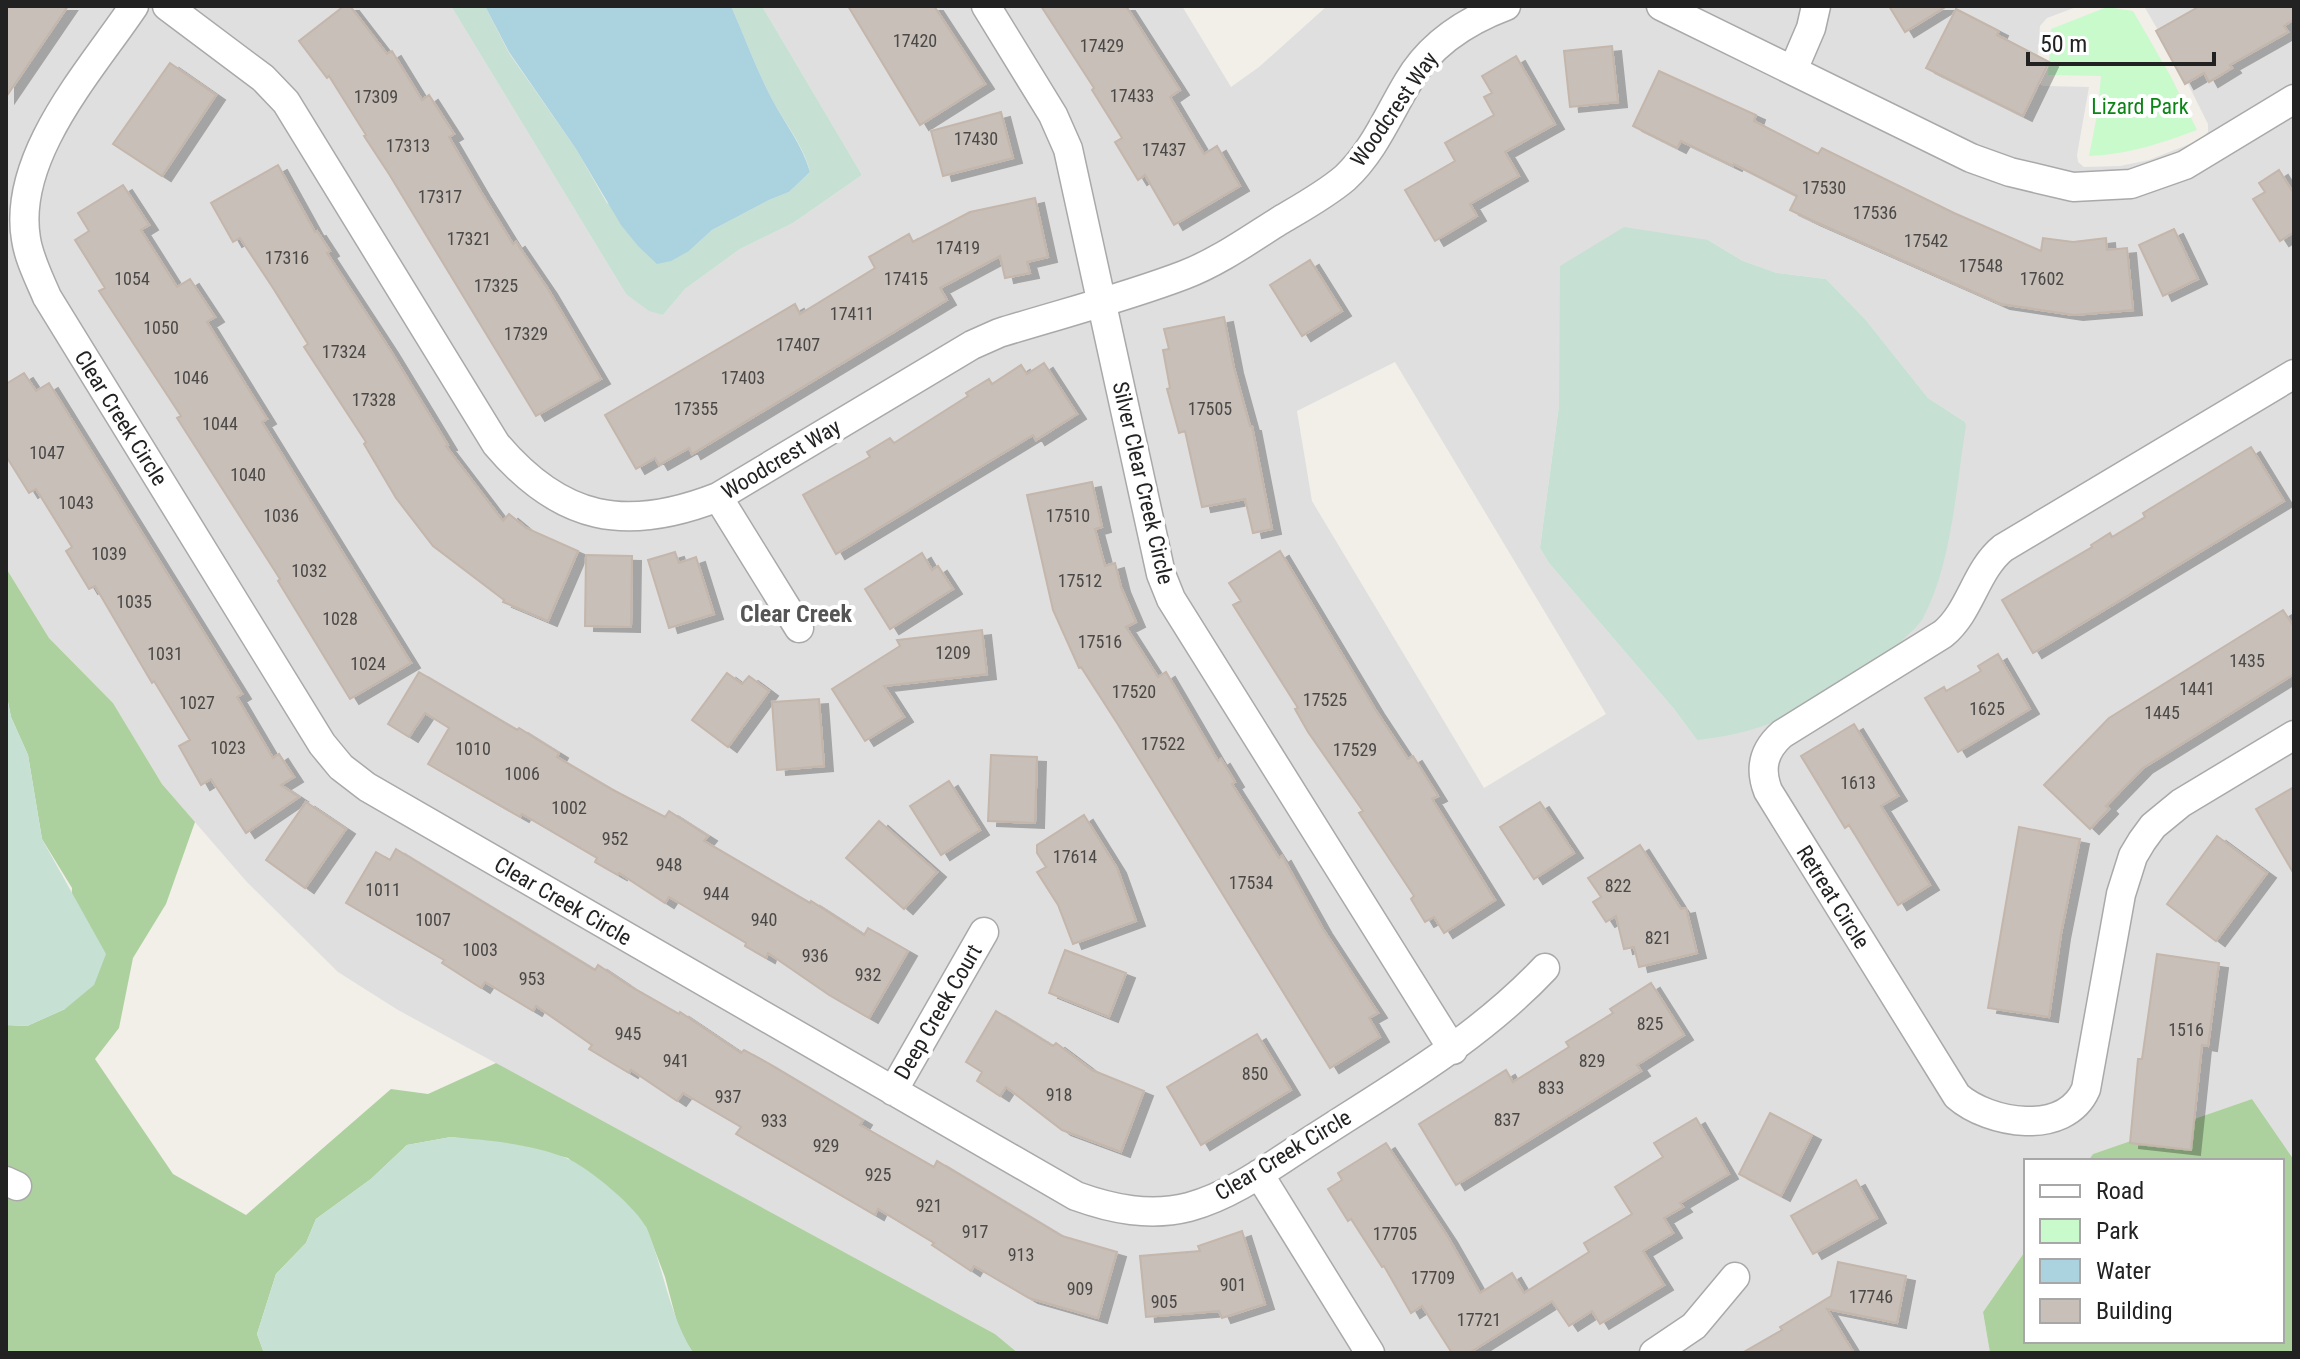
<svg xmlns="http://www.w3.org/2000/svg" width="2300" height="1359" font-family="'Roboto Condensed',sans-serif">
  <defs>
    <filter id="shadow"><feDropShadow dx="9" dy="5" stdDeviation="0" flood-color="#0004"/></filter>
  </defs>
  <rect width="100%" height="100%" fill="#f2efe9"/>
  <path fill="#e0dfdf" fill-rule="evenodd" d="M6,6H451L626,294L663,315L685,289L740,249L793,223L862,175L762,6H1182L1231,87L1259,67L1327,6H2079L2047,18L2040,26L2036,75L2037,82L2043,86L2089,87L2077,155L2078,162L2084,167L2120,166L2149,160L2200,140L2208,132V124L2182,72L2144,6H2294V1160L2252,1099L2093,1154L2088,1161H2026V1250L1983,1312L1990,1353H1018L995,1334L398,1010L338,972L246,881L162,784L113,703L49,638L6,568ZM1708,240L1743,261L1777,273L1826,279L1865,319L1928,398L1965,422L1697,740L1674,709L1549,563L1540,548L1559,405ZM1395,362L1606,714L1484,788L1312,501L1297,411Z"/>
  <path fill="#add19e" d="M6,568L49,638L113,703L162,784L195,822L166,904L133,958L119,1028L95,1059L173,1174L246,1215L391,1089L428,1094L496,1063L995,1334L1018,1353H693L679,1330L665,1277L646,1227L568,1158L517,1146L451,1137L407,1145L371,1179L316,1219L306,1243L276,1274L257,1334L264,1353H6V1025L27,1026L65,1009L72,888L42,839L28,755L11,717L6,692Z
    M2252,1099L2294,1160V1353H1990L1983,1312L2026,1250V1341H2282V1161H2088L2093,1154Z"/>
  <path fill="#c6e0d4" d="M451,6H485L509,53L576,149L607,203L689,251L712,230L769,200L789,192L810,172C803,144 785,124 772,99C756,69 745,37 731,6H762L862,175L793,223L740,249L685,289L663,315L649,311L626,294Z
    M1624,227L1708,240L1743,261L1777,273L1826,279L1865,319L1928,398L1965,422L1966,426C1956,486 1952,564 1923,618C1919,626 1909,633 1903,640C1853,693 1770,734 1697,740L1674,709L1549,563L1540,548L1559,405L1560,266Z
    M6,692L11,717L28,755L42,839L106,954L94,985L65,1009L27,1026L6,1025Z
    M451,1137C486,1140 533,1144 566,1158C588,1167 639,1209 648,1231C664,1272 670,1316 693,1353H264L257,1334L276,1274L306,1243L316,1219L371,1179L407,1145Z"/>
  <path fill="#c8facc" d="M2107,7L2133,11L2171,77L2197,130C2159,144 2130,154 2089,156L2098,110L2101,76L2048,75L2051,29Z"/>
  <path fill="#aad3df" d="M485,6H731C745,37 756,69 772,99C785,124 802,144 810,172L789,192L769,200L712,230L689,251L671,261L657,264L638,246L621,225L576,149L509,52Z"/>
  <path fill="#c7bfb8" stroke="#c4b6ab" stroke-width="2" filter="url(#shadow)" d="M6,6H68L6,97Z
    M344,6H350L387,54L392,51L422,100L429,95L454,134L449,137L481,192L513,244L516,242L548,289L601,379L536,416L389,174L364,136L366,135L329,76L327,78L299,41Z
    M848,6H934L985,84L920,125Z
    M1041,6H1126L1180,90L1170,97L1204,154L1217,146L1240,186L1174,225L1145,175L1138,180L1115,142L1122,138L1092,90L1094,88Z
    M1889,6H1947L1905,32Z
    M2200,6H2294V19L2284,26L2288,32L2230,65L2232,68L2209,82L2204,73L2185,84L2156,31Z
    M1956,9L1999,31L1997,35L2049,62L2023,116L1926,68Z
    M1612,46L1618,102L1570,107L1564,51Z
    M1516,56L1555,124L1505,152L1519,176L1470,204L1477,216L1435,241L1405,190L1455,161L1445,143L1494,115L1484,97L1492,93L1482,76Z
    M170,63L216,95L162,176L113,144Z
    M1659,71L1756,115L1754,121L1818,154L1822,148L1954,213L2041,251L2043,238L2073,242L2106,238L2107,250L2127,248L2133,310L2074,315L2001,304L1811,220L1790,210L1797,196L1734,164L1733,166L1681,141L1677,148L1633,126Z
    M1001,112L1013,158L943,176L931,131Z
    M278,165L315,232L317,231L330,251L327,253L389,348L448,445L446,446L503,521L509,514L526,528L578,551L548,621L503,602L504,600L433,546L396,498L364,444L366,442L304,347L308,344L273,288L240,238L233,242L211,203Z
    M2279,170L2294,194V232L2280,241L2253,199L2265,192L2259,183Z
    M123,185L149,225L141,230L177,287L190,279L215,317L207,322L267,419L262,422L411,663L350,699L278,581L280,579L177,418L181,416L99,291L105,288L75,240L89,231L78,213Z
    M1035,198L1048,257L1027,262L1030,273L1005,278L1000,256L940,288L947,300L692,454L689,448L659,465L655,458L636,469L605,415L795,304L800,314L875,268L869,257L909,234L913,242L970,212Z
    M2174,229L2198,279L2163,296L2139,245Z
    M1310,260L1342,311L1302,336L1270,285Z
    M1224,317L1234,368L1250,426H1252L1272,529L1253,533L1245,499L1202,507L1185,431L1179,433L1167,389L1170,388L1163,350L1169,349L1164,329Z
    M1044,363L1077,414L1036,440L1033,435L836,554L803,495L870,457L867,452L890,438L894,443L968,396L966,393L989,379L992,384L1021,365L1027,374Z
    M24,373L36,391L49,383L242,694L237,697L273,758L279,754L294,777L281,785L299,797L246,833L211,779L201,785L179,746L190,740L154,681L152,683L95,586L89,589L66,551L72,547L36,489L29,493L6,456V384Z
    M2251,447L2284,501L2033,653L2002,600L2092,547L2091,545L2110,533L2112,537L2145,517L2143,513Z
    M1092,482L1102,527L1095,529L1105,566L1115,563L1121,587L1136,622L1126,627L1158,677L1166,672L1218,761L1221,759L1235,782L1232,784L1279,858L1282,856L1323,929L1378,1013L1369,1018L1380,1037L1330,1068L1117,723L1081,667L1079,668L1053,610L1027,495Z
    M1280,551L1375,709L1408,759L1413,756L1438,796L1432,799L1495,900L1444,933L1434,917L1425,922L1411,899L1414,896L1359,813L1363,811L1308,732L1295,709L1298,708L1233,605L1241,601L1229,583Z
    M675,552L679,563L696,557L714,614L669,628L648,560Z
    M922,553L932,570L938,566L953,589L890,629L865,589Z
    M586,555L632,556L631,627L585,626Z
    M2283,610L2294,627V674L2143,768L2106,806L2109,809L2090,829L2044,785L2109,718Z
    M982,630L987,674L884,686L904,717L865,741L832,689L900,646L897,640Z
    M1998,654L2030,709L1958,752L1925,698L1944,687L1946,691L1981,671L1978,666Z
    M419,672L517,730L519,728L559,753L557,757L613,790L665,817L669,811L708,836L704,841L810,903L811,901L864,935L868,928L908,951L869,1018L829,995L768,953L766,958L745,946L746,943L669,897L665,903L619,873L618,875L595,862L597,858L522,814L520,817L428,764L449,728L425,713L409,737L388,724Z
    M727,673L742,684L749,676L769,691L728,747L692,720Z
    M819,699L824,766L777,770L772,702Z
    M1854,724L1898,796L1881,806L1930,885L1898,905L1849,825L1845,828L1801,756Z
    M991,755L1037,757L1035,823L988,821Z
    M949,781L980,830L941,855L910,806Z
    M2294,787V874L2256,809Z
    M306,802L346,829L305,888L266,860Z
    M1540,802L1574,853L1534,879L1500,827Z
    M1084,815L1117,868L1136,921L1073,944L1058,905L1037,872L1046,867L1037,853V845Z
    M879,821L937,872L904,909L846,858Z
    M2019,827L2080,839L2061,934L2049,1017L1988,1008Z
    M2217,836L2267,873L2216,941L2167,904Z
    M1640,845L1681,909L1686,908L1697,953L1639,967L1634,947L1624,949L1616,916L1606,922L1593,902L1601,897L1588,878Z
    M396,849L595,970L598,965L628,985L679,1014L680,1012L741,1053L744,1050L766,1062L863,1120L860,1125L934,1167L937,1161L1062,1236L1117,1252L1098,1318L1029,1298L974,1266L971,1271L932,1245L934,1243L878,1209L875,1215L736,1134L741,1127L683,1093L677,1101L631,1070L629,1073L589,1049L592,1045L536,1006L533,1011L485,982L481,988L442,963L444,960L346,903L376,852L390,860Z
    M1065,950L1126,973L1109,1017L1049,993Z
    M2157,954L2219,963L2208,1046L2202,1045L2191,1150L2130,1143L2138,1059H2142Z
    M1651,983L1684,1035L1637,1065L1641,1071L1456,1185L1419,1124L1506,1070L1513,1082L1569,1047L1566,1042L1613,1013L1610,1009Z
    M996,1011L1053,1046L1056,1043L1092,1070L1144,1091L1121,1152L1062,1130L1006,1087L1000,1096L977,1081L982,1072L966,1062Z
    M1257,1034L1291,1090L1201,1145L1167,1087Z
    M1770,1113L1812,1135L1781,1196L1739,1174Z
    M1696,1118L1729,1174L1680,1203L1683,1207L1664,1218L1673,1233L1643,1251L1664,1285L1600,1324L1592,1311L1569,1326L1552,1301L1469,1353H1452L1422,1306L1411,1313L1384,1266L1382,1267L1351,1219L1348,1221L1328,1189L1342,1180L1338,1173L1386,1143L1448,1237L1480,1293L1512,1273L1524,1293L1589,1252L1584,1243L1632,1214L1615,1187L1663,1157L1654,1143Z
    M1856,1180L1877,1218L1813,1254L1791,1216Z
    M1242,1231L1265,1304L1222,1318L1219,1311L1146,1317L1140,1256L1200,1251L1198,1246Z
    M1838,1262L1906,1276L1897,1323L1827,1309L1854,1353H1742L1782,1330L1780,1327L1831,1296Z"/>
  <g fill="none" stroke-linecap="round" stroke-linejoin="round">
    <g stroke="#a9a9a9" stroke-width="31">
      <path id="minor" d="M134,6C91,70 12,156 26,239C29,259 39,278 47,297L322,744L341,767L367,787L1076,1196C1112,1209 1150,1217 1189,1207C1237,1194 1279,1160 1321,1134C1400,1083 1480,1037 1545,968
        M167,6L263,78L286,102L496,444C561,521 626,533 718,497L972,345L999,333C1060,314 1124,298 1184,275C1218,262 1249,240 1279,221C1301,208 1325,195 1345,178C1374,151 1388,115 1408,82C1430,44 1466,21 1506,6
        M986,6L1053,115L1068,149L1161,574L1171,599L1453,1050
        M1661,6L1971,158L2010,172L2073,187L2131,184L2185,165L2294,99
        M1793,70L1811,28L1816,6
        M2294,374L2003,548C1975,571 1971,611 1943,634L1782,734C1764,750 1759,768 1768,791L1957,1096C1989,1124 2065,1137 2086,1089L2121,894L2133,856L2142,841L2153,826L2181,803L2294,735
        M718,497L799,628
        M893,1091L984,932
        M1259,1174L1370,1353
        M6,1181L17,1186
        M1654,1353L1694,1326L1735,1277"/>
    </g>
    <use href="#minor" stroke="#fff" stroke-width="28"/>
  </g>
  <g text-anchor="middle" dominant-baseline="central" stroke-width="8" stroke-linejoin="round" paint-order="stroke">
    <g font-size="18" fill="#4b4948">
      <text x="915" y="40">17420</text>
      <text x="1102" y="45">17429</text>
      <text x="1132" y="95">17433</text>
      <text x="376" y="96">17309</text>
      <text x="976" y="138">17430</text>
      <text x="408" y="145">17313</text>
      <text x="1164" y="149">17437</text>
      <text x="1824" y="187">17530</text>
      <text x="440" y="196">17317</text>
      <text x="1875" y="212">17536</text>
      <text x="469" y="238">17321</text>
      <text x="1926" y="240">17542</text>
      <text x="958" y="247">17419</text>
      <text x="287" y="257">17316</text>
      <text x="1981" y="265">17548</text>
      <text x="132" y="278">1054</text>
      <text x="906" y="278">17415</text>
      <text x="2042" y="278">17602</text>
      <text x="496" y="285">17325</text>
      <text x="852" y="313">17411</text>
      <text x="161" y="327">1050</text>
      <text x="526" y="333">17329</text>
      <text x="798" y="344">17407</text>
      <text x="344" y="351">17324</text>
      <text x="191" y="377">1046</text>
      <text x="743" y="377">17403</text>
      <text x="374" y="399">17328</text>
      <text x="696" y="408">17355</text>
      <text x="1210" y="408">17505</text>
      <text x="220" y="423">1044</text>
      <text x="47" y="452">1047</text>
      <text x="248" y="474">1040</text>
      <text x="76" y="502">1043</text>
      <text x="281" y="515">1036</text>
      <text x="1068" y="515">17510</text>
      <text x="109" y="553">1039</text>
      <text x="309" y="570">1032</text>
      <text x="1080" y="580">17512</text>
      <text x="134" y="601">1035</text>
      <text x="340" y="618">1028</text>
      <text x="1100" y="641">17516</text>
      <text x="953" y="652">1209</text>
      <text x="165" y="653">1031</text>
      <text x="2247" y="660">1435</text>
      <text x="368" y="663">1024</text>
      <text x="2197" y="688">1441</text>
      <text x="1134" y="691">17520</text>
      <text x="1325" y="699">17525</text>
      <text x="197" y="702">1027</text>
      <text x="1987" y="708">1625</text>
      <text x="2162" y="712">1445</text>
      <text x="1163" y="743">17522</text>
      <text x="228" y="747">1023</text>
      <text x="473" y="748">1010</text>
      <text x="1355" y="749">17529</text>
      <text x="522" y="773">1006</text>
      <text x="1858" y="782">1613</text>
      <text x="569" y="807">1002</text>
      <text x="615" y="838">952</text>
      <text x="1075" y="856">17614</text>
      <text x="669" y="864">948</text>
      <text x="1251" y="882">17534</text>
      <text x="1618" y="885">822</text>
      <text x="383" y="889">1011</text>
      <text x="716" y="893">944</text>
      <text x="433" y="919">1007</text>
      <text x="764" y="919">940</text>
      <text x="1658" y="937">821</text>
      <text x="480" y="949">1003</text>
      <text x="815" y="955">936</text>
      <text x="868" y="974">932</text>
      <text x="532" y="978">953</text>
      <text x="1650" y="1023">825</text>
      <text x="2186" y="1029">1516</text>
      <text x="628" y="1033">945</text>
      <text x="676" y="1060">941</text>
      <text x="1592" y="1060">829</text>
      <text x="1255" y="1073">850</text>
      <text x="1551" y="1087">833</text>
      <text x="1059" y="1094">918</text>
      <text x="728" y="1096">937</text>
      <text x="1507" y="1119">837</text>
      <text x="774" y="1120">933</text>
      <text x="826" y="1145">929</text>
      <text x="878" y="1174">925</text>
      <text x="929" y="1205">921</text>
      <text x="975" y="1231">917</text>
      <text x="1395" y="1233">17705</text>
      <text x="1021" y="1254">913</text>
      <text x="1433" y="1277">17709</text>
      <text x="1233" y="1284">901</text>
      <text x="1080" y="1288">909</text>
      <text x="1871" y="1296">17746</text>
      <text x="1164" y="1301">905</text>
      <text x="1479" y="1319">17721</text>
    </g>
    <g font-size="22" fill="#0c8416" stroke="#fff">
      <text x="2140" y="106">Lizard Park</text>
    </g>
    <g font-size="22" fill="#222" stroke="#fff">
      <text transform="translate(1394 109) rotate(-55)">Woodcrest Way</text>
      <text transform="translate(121 418) rotate(58)">Clear Creek Circle</text>
      <text transform="translate(781 459) rotate(-31)">Woodcrest Way</text>
      <text transform="translate(1143 483) rotate(77)">Silver Clear Creek Circle</text>
      <text transform="translate(1833 897) rotate(58)">Retreat Circle</text>
      <text transform="translate(563 901) rotate(30)">Clear Creek Circle</text>
      <text transform="translate(938 1012) rotate(-60)">Deep Creek Court</text>
      <text transform="translate(1283 1155) rotate(-31)">Clear Creek Circle</text>
    </g>
    <g font-size="24" font-weight="bold" fill="#555" stroke="#fff">
      <text x="796" y="614">Clear Creek</text>
    </g>
  </g>
  <rect width="2300" height="1359" fill="none" stroke="#222222" stroke-width="16"/>
  <rect x="2024" y="1159" width="260" height="184" fill="#ffffff" stroke="#a7a7a7" stroke-width="2"/>
  <rect x="2040" y="1185" width="40" height="12" fill="#ffffff" stroke="#a7a7a7" stroke-width="2"/>
  <text x="2096" y="1199" font-size="24" fill="#222222">Road</text>
  <rect x="2040" y="1219" width="40" height="24" fill="#c8facc" stroke="#a7a7a7" stroke-width="2"/>
  <text x="2096" y="1239" font-size="24" fill="#222222">Park</text>
  <rect x="2040" y="1259" width="40" height="24" fill="#aad3df" stroke="#a7a7a7" stroke-width="2"/>
  <text x="2096" y="1279" font-size="24" fill="#222222">Water</text>
  <rect x="2040" y="1299" width="40" height="24" fill="#c7bfb8" stroke="#a7a7a7" stroke-width="2"/>
  <text x="2096" y="1319" font-size="24" fill="#222222">Building</text>
  <path d="M2028 52v12h186v-12" fill="none" stroke="#222222" stroke-width="4"/>
  <text x="2040" y="52" font-size="24" fill="#222222" stroke="#ffffff" stroke-width="6" paint-order="stroke">50 m</text>
</svg>
